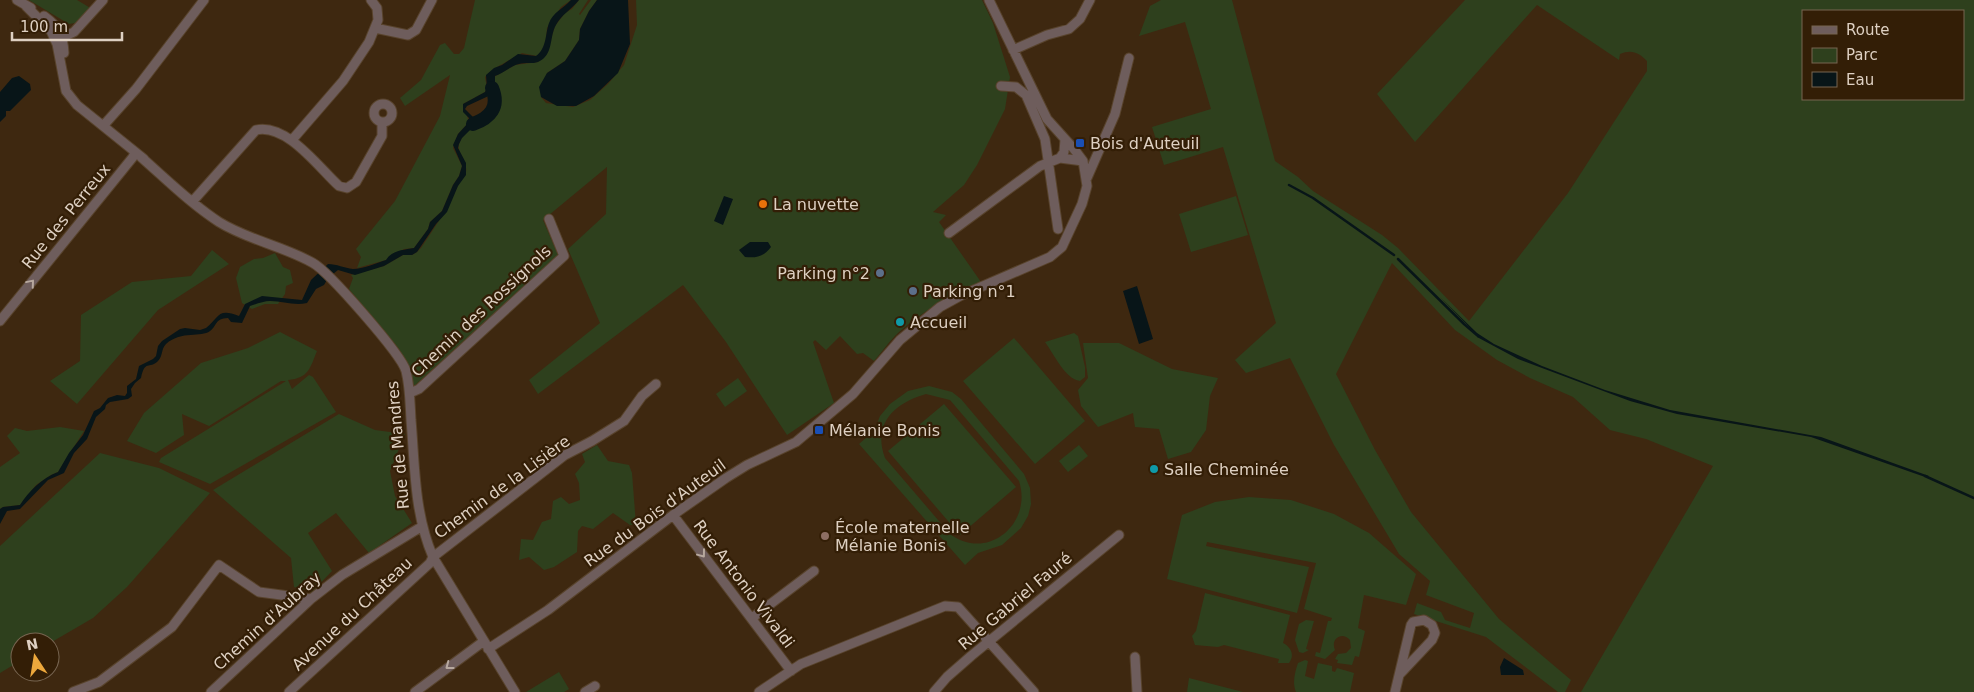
<svg xmlns="http://www.w3.org/2000/svg" width="1974" height="692" font-family="'DejaVu Sans',sans-serif">
  <rect width="100%" height="100%" fill="#3e2810"/>
  <path fill="#2e401d" fill-rule="evenodd" d="M29,0H77L92,9L75,23L69,24Z
    M475,0H571L561,7L547,28L546,41L541,53L537,56L522,53C509,61 495,66 485,77L487,88L485,92L463,104L469,122L458,134L453,148L462,166L459,176L453,185L442,211L430,222L428,229L414,248L404,249L386,260L357,268L361,257L356,249L395,201L440,116L450,75L405,106L400,98L421,80L440,45L445,43L454,54H459L464,48Z
    M579,0H588L579,14L580,15L591,0H597L589,11L580,29L579,40L565,61L547,73L541,97L546,103L573,107L590,100L608,84L624,65L637,25L636,0H982L993,23L1010,77L1005,109L977,165L964,185L933,212L946,215L939,222L981,282C953,293 923,311 899,332C890,340 882,352 874,361L863,353L857,354L840,336L826,350L815,340L813,342L834,403L787,435L726,342L683,285L538,394L529,380L600,323L568,249L606,214L607,167L543,220L558,255L413,387L399,349L349,289L353,278L351,275L384,266L403,255H412L417,252L421,248C434,228 449,208 458,185C460,181 465,177 466,172C468,161 456,151 459,144C467,120 494,130 497,100C498,93 494,85 494,77L515,65L538,62L546,55L555,26L565,13L572,9Z
    M1161,0H1232L1275,161L1298,177L1313,191L1382,235L1398,248L1469,321L1568,193L1647,71V61C1639,53 1632,49 1620,54L1619,60L1537,5L1415,142L1377,94L1465,0H1974V692H1581L1713,466L1646,439L1610,430L1573,397L1530,378L1497,360L1455,330L1392,263L1336,374L1375,450L1411,512L1499,619L1571,680L1565,692H1558L1486,637L1414,614L1417,603L1441,612L1445,620L1470,628L1474,613L1426,595L1430,581L1399,554L1334,445L1290,358L1246,373L1235,360L1276,323L1223,147L1164,165L1152,127L1211,109L1185,22L1139,36L1150,6ZM1803,11H1963V99H1803Z
    M1236,196L1248,235L1191,252L1179,214Z
    M212,250L229,264L158,310L77,404L50,381L80,361L81,315L132,282L191,276Z
    M275,253L283,267L290,270L293,283L286,286L285,294L278,304H265L252,309L242,303L236,278L240,267L254,259L263,258Z
    M280,332L317,351C310,368 309,378 288,380L292,389L309,375L313,377L336,412L210,484L159,462L161,458L286,381H281L209,426L182,414L184,435L156,453L127,441L144,413L201,363L248,348Z
    M1074,333L1078,336L1085,367V377L1080,381C1065,379 1054,354 1045,342Z
    M1014,338L1085,421L1035,464L963,381Z
    M1083,343H1119L1172,369L1218,378L1210,396L1206,430L1191,452L1168,459L1159,429L1135,427L1133,413L1098,427L1081,406L1078,390L1088,378Z
    M738,378L747,391L725,407L716,394Z
    M929,386L952,392L961,399L1024,474L1030,488L1031,504L1028,516L1021,528L1002,545L978,553L965,565L859,444L874,431L880,416L890,404L908,391ZM926,394L950,400L1019,481C1033,524 987,562 950,534L885,458C872,423 895,403 926,394Z
    M944,404L1016,487L960,535L888,451Z
    M339,414L375,430L405,434L390,471L395,496L412,523L369,553L336,513L308,533L332,571L312,592L294,587L291,558L213,490Z
    M60,427L84,431L58,472L51,475L36,485L20,505L3,507L0,509V467L20,453L7,436L15,428L27,431Z
    M597,445L608,461L629,465L632,473L636,525H630L613,513L593,529L582,526L578,531L577,552L554,567L544,570L529,557L519,560L521,539L533,540L542,522L551,519L553,501L561,497L569,504L580,500L579,483L575,474L585,462L582,454Z
    M1079,445L1088,456L1068,472L1059,461Z
    M100,453L159,468L210,493L127,587L93,618L50,643V642H20V661L0,673V546Z
    M1249,497L1291,500L1334,514L1369,533L1416,574L1406,605L1364,595L1358,628L1365,631L1359,657L1355,656L1352,665L1337,663L1338,660L1335,659L1338,654L1346,653L1351,648L1350,640C1342,631 1330,639 1335,650L1325,659L1315,656L1316,652L1320,653L1328,621H1331L1332,618L1304,609L1316,563L1207,542L1206,546L1309,567L1297,613L1167,579L1182,515L1215,502Z
    M1205,593L1290,615L1283,643C1291,647 1295,655 1289,663H1278L1279,659L1224,645L1218,647L1195,645L1192,636L1196,631Z
    M1306,620L1314,621L1306,649L1309,650L1303,653L1299,652L1295,640L1299,624Z
    M1305,660L1308,661L1305,676L1314,679L1318,663L1332,666V671L1335,672L1337,668L1354,673L1350,692H1296C1292,683 1295,672 1298,663Z
    M559,672L569,689L564,692H526Z
    M1189,678L1243,692H1187Z"/>
  <path fill="#081518" d="M571,0H579C572,9 561,15 556,25C549,37 554,55 538,62C533,64 525,62 519,64C511,66 503,73 495,76V93L467,106L465,109L474,118L476,124L462,138L459,144L458,148L466,163V175L458,186L447,212L436,224L417,252L412,255H403L384,266L355,275L338,270L328,278L324,285L316,289L307,303C294,306 283,301 270,301C264,301 256,304 250,306L242,323L231,322L228,318C214,319 218,325 210,331C201,338 182,330 166,344C161,349 163,356 158,361C149,370 145,359 141,378L135,383L131,389L132,396L128,399L110,402L106,405L105,409L96,417L87,439L74,453L64,473L48,480L20,509L7,511L0,524V509L3,507L20,505C29,491 42,478 58,472L69,453L83,435L94,411L100,408L108,398L117,395L125,396L127,393V386L136,379L139,366L153,359L156,356L158,346L162,341L180,329L185,328L200,330L206,328C219,318 217,307 239,316L245,304L262,296L302,300L311,280L328,264C337,264 344,268 353,269C363,269 376,263 386,260C392,250 404,250 414,248L428,229L430,222L442,211L453,185L459,176L462,166L453,145L458,134L469,122V118L463,112V104L485,92L487,88L486,75L494,68L502,65L518,54L536,56C547,48 545,34 549,23C553,12 564,8 571,0Z
    M597,0H628L630,44L618,73L594,96L576,106H557L541,97L539,87L547,73L565,61L579,40L580,29L589,11Z
    M19,76L30,84L31,90L10,111H6V116L0,122V92L12,78Z
    M724,196L733,199L723,225L714,221Z
    M750,242H768L771,247C763,257 757,258 745,257L739,250Z
    M1137,286L1153,339L1139,344L1123,291Z
    M1440,297L1477,333L1494,344L1542,366L1605,390L1670,410L1821,437L1929,476L1925,477L1811,437L1677,414L1630,401L1518,359L1477,337V335Z
    M1504,658L1523,670L1524,675H1501L1500,667Z"/>
  <g fill="none" stroke-linecap="round" stroke-linejoin="round">
    <path stroke="#081518" stroke-width="2.5" d="M1289,185L1313,198L1394,255
      M1398,259L1464,324L1478,336
      M1925,476L1974,498"/>
    <path stroke="#081518" stroke-width="14" d="M473,124C490,118 500,107 492,88"/>
    <g stroke="#58432c" stroke-width="11">
      <path id="minor" d="M17,0L31,8
        M26,6L51,31L57,44L66,91L77,105L144,159
        M44,16C59,27 63,35 64,53
        M375,28L408,35L416,30L432,0
        M63,37L74,32L103,0
        M1013,50L1047,35L1069,29L1080,19L1090,0
        M1001,86L1016,87L1026,95L1045,139L1058,229
        M374 113a9 9 0 1 1 18 0a9 9 0 1 1-18 0Z
        M103,126L136,89L204,0
        M292,140L343,81L369,42L378,20L377,8L371,0
        M141,157C166,179 191,204 219,222C248,240 283,246 313,263C329,272 401,354 406,371C410,387 410,403 411,420C415,466 414,513 433,557L515,692
        M1060,158L1083,161
        M1087,178L1115,114L1129,58
        M192,202L256,130C287,123 319,168 339,186L347,188L356,182L382,136V122
        M949,233L1040,166L1060,158L1064,152L1065,139
        M0,321L133,157L135,152
        M410,393L419,389L564,256L549,219
        M673,515L791,671
        M752,618L814,571
        M488,649L548,610L673,515L726,478L747,465L796,442L853,394L900,340L940,307L960,296L1050,257L1062,247L1082,204L1087,186L1083,161L1074,149L1047,119L989,0
        M1135,657L1137,692
        M73,692L99,682L172,627L219,565L259,592L311,599
        M211,692L311,599L342,575L421,527
        M289,692L430,563L433,557L565,455L592,441L624,421L642,396L656,384
        M415,692L484,641
        M585,692L595,686
        M759,692L801,664L945,606L958,607L1034,692
        M934,692L947,677L971,656L1119,535
        M1395,692L1411,625L1413,622L1424,620L1432,625L1435,633L1432,640L1400,674"/>
    </g>
    <use href="#minor" stroke="#6e5d5c" stroke-width="9"/>
  </g>
  <defs><path id="oneway-chevron" d="M-2-3.5L2.5 0L-2 3.5" fill="none" stroke-width="1.6" stroke-linecap="round" stroke-linejoin="round" transform="scale(1.25)"/></defs>
  <g stroke="#b7a89e">
    <use href="#oneway-chevron" transform="translate(31 283) rotate(-50)"/>
    <use href="#oneway-chevron" transform="translate(702 554) rotate(53)"/>
    <use href="#oneway-chevron" transform="translate(449 666) rotate(143)"/>
  </g>
  <g fill="#1a4fb4" stroke="#331e06" stroke-width="2">
    <rect x="1075" y="138" width="10" height="10" rx="2.5"/>
    <rect x="814" y="425" width="10" height="10" rx="2.5"/>
  </g>
  <circle fill="#e8710a" stroke="#331e06" stroke-width="2" cx="763" cy="204" r="5"/>
  <g fill="#5c6f8a" stroke="#331e06" stroke-width="2">
    <circle cx="880" cy="273" r="5"/>
    <circle cx="913" cy="291" r="5"/>
  </g>
  <g fill="#0f9aa8" stroke="#331e06" stroke-width="2">
    <circle cx="900" cy="322" r="5"/>
    <circle cx="1154" cy="469" r="5"/>
  </g>
  <circle fill="#8d6e63" stroke="#331e06" stroke-width="2" cx="825" cy="536" r="5"/>
  <g text-anchor="middle" dominant-baseline="central" stroke-width="4.5" stroke-linejoin="round" paint-order="stroke">
    <g font-size="16" fill="#ded0c2" stroke="#331e06" text-anchor="start">
      <text x="1090" y="143">Bois d'Auteuil</text>
      <text x="773" y="204">La nuvette</text>
      <text x="870" y="273" text-anchor="end">Parking n°2</text>
      <text x="923" y="291">Parking n°1</text>
      <text x="910" y="322">Accueil</text>
      <text x="829" y="430">Mélanie Bonis</text>
      <text x="1164" y="469">Salle Cheminée</text>
      <text x="835" y="527">École maternelle<tspan x="835" dy="18">Mélanie Bonis</tspan></text>
    </g>
    <g font-size="16" fill="#ded0c2" stroke="#331e06">
      <text transform="translate(66 216) rotate(-51)">Rue des Perreux</text>
      <text transform="translate(481 311) rotate(-43)">Chemin des Rossignols</text>
      <text transform="translate(398 445) rotate(-95)">Rue de Mandres</text>
      <text transform="translate(502 487) rotate(-36)">Chemin de la Lisière</text>
      <text transform="translate(655 513) rotate(-36)">Rue du Bois d'Auteuil</text>
      <text transform="translate(744 584) rotate(53)">Rue Antonio Vivaldi</text>
      <text transform="translate(1015 601) rotate(-40)">Rue Gabriel Fauré</text>
      <text transform="translate(352 614) rotate(-43)">Avenue du Château</text>
      <text transform="translate(267 621) rotate(-42)">Chemin d'Aubray</text>
    </g>
  </g>
  <rect x="1802" y="10" width="162" height="90" fill="#331e06" stroke="#776551"/>
  <rect x="1812" y="26" width="25" height="8" fill="#6e5d5c" stroke="#776551"/>
  <text x="1846" y="35" font-size="15" fill="#ded0c2">Route</text>
  <rect x="1812" y="48" width="25" height="15" fill="#2e401d" stroke="#776551"/>
  <text x="1846" y="60" font-size="15" fill="#ded0c2">Parc</text>
  <rect x="1812" y="72" width="25" height="15" fill="#081518" stroke="#776551"/>
  <text x="1846" y="85" font-size="15" fill="#ded0c2">Eau</text>
  <g transform="translate(35 657) rotate(348)"><circle r="24" fill="#331e06" stroke="#776551"/>
  <path d="M0-4L9 19L0 12L-9 19Z" fill="#eda83c"/>
  <text y="-8" font-size="14" font-weight="bold" text-anchor="middle" fill="#ded0c2">N</text>
  </g>
  <path d="M12 32v8h110v-8" fill="none" stroke="#ded0c2" stroke-width="2.5"/>
  <text x="20" y="32" font-size="15" fill="#ded0c2" stroke="#331e06" stroke-width="4" paint-order="stroke">100 m</text>
</svg>
